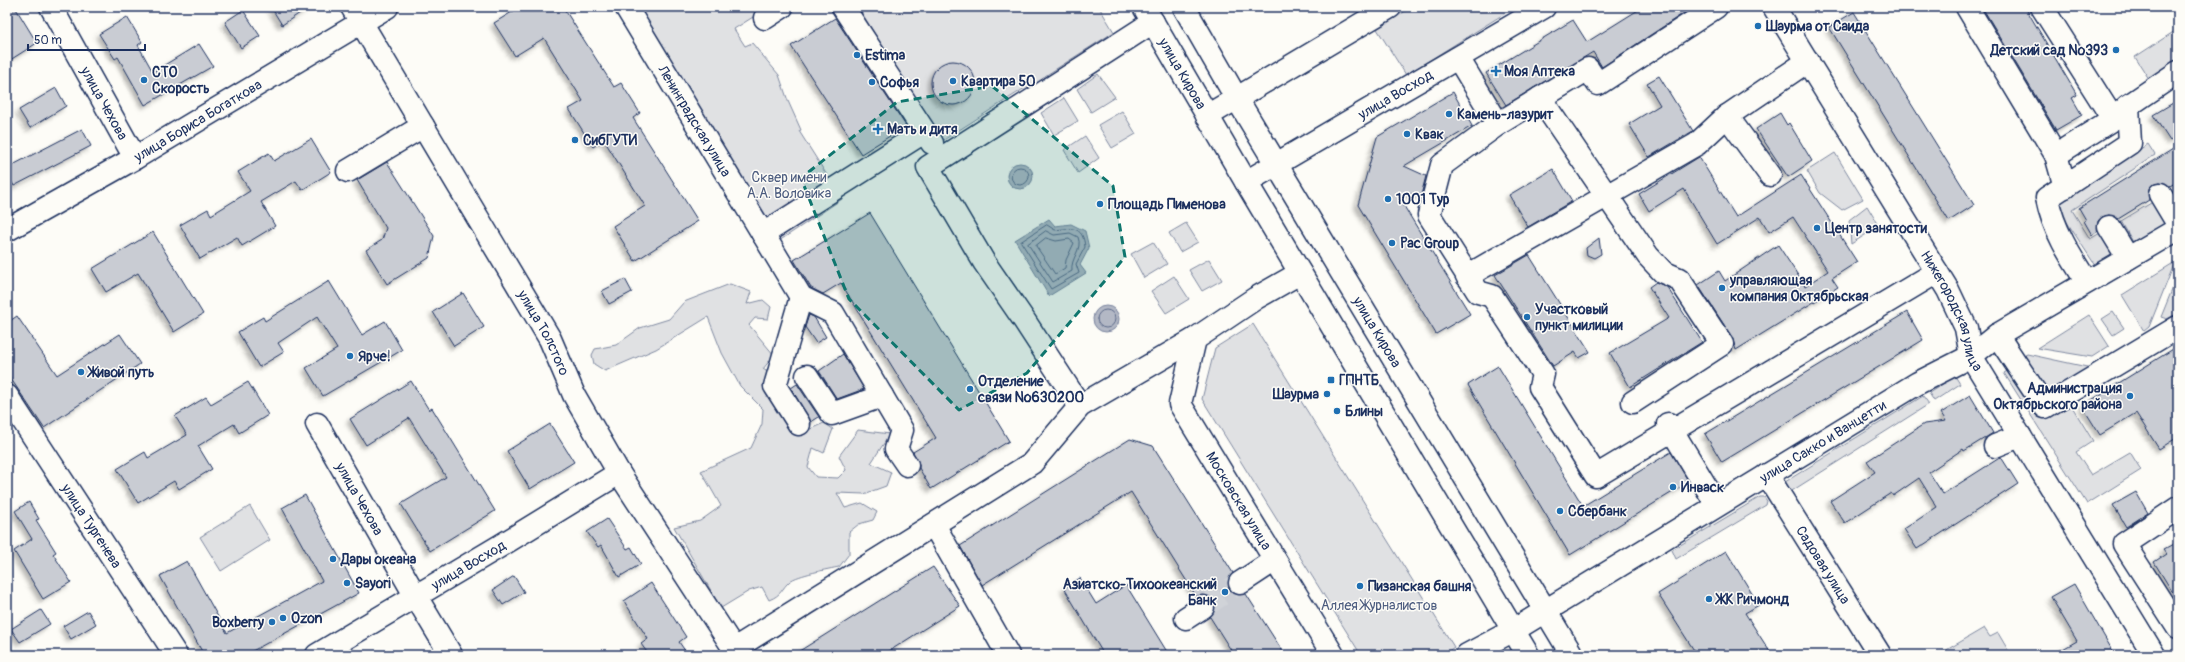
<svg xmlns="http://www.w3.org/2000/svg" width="2185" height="662" font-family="Pangolin,sans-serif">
  <defs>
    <filter id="shadow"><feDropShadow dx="-3.5" dy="3.5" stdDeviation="2" flood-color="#0004"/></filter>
  </defs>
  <rect width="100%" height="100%" fill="#fdfcf7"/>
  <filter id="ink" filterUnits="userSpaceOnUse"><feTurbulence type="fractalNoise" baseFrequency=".025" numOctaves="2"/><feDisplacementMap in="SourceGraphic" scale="8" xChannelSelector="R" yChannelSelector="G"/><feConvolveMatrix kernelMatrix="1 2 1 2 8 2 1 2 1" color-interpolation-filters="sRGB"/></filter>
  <g filter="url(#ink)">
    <path fill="#e0e1e3" stroke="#7e88a0" d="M635,7H769L734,29L745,46L752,43L779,75L788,101L801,130L799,131L842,199L779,241Z
      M858,7H1099L1114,32L1045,76L1042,83L1031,84L942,141Z
      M1412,7H1515L1406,75L1377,29Z
      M2178,29V60L2149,79L2135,57Z
      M1098,74L1115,97L1091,112L1077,89Z
      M1064,98L1078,121L1054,135L1041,113Z
      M1122,111L1136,134L1112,148L1098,125Z
      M1085,136L1099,158L1078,173L1064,150Z
      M2148,144L2155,155L2072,210L2090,239L2107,229L2122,250L2095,265L2061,213L2059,206L2060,201Z
      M1835,153L1863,199L1842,210L1820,193L1807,171Z
      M2156,200L2169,221L2133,242L2121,221Z
      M1867,206L1879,226L1851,244L1849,220Z
      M1186,223L1198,242L1180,252L1169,233Z
      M1153,242L1167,264L1144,278L1131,254Z
      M1209,259L1222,280L1202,291L1189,270Z
      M2175,262L2149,327L2144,331L2122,295Z
      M2178,275V313L2167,319L2161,317Z
      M1174,276L1189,299L1166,313L1151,291Z
      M730,284L751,292L747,304L763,300L771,307L768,319L755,318L749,325L774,355L763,369L778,379L801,433L824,423L833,429L824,453L813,448L808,467L816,477L838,478L846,470L839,456L858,430L890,434L871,463L891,472L886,486L864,494L837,493L845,508L862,503L877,512L873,520L859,524L849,532V554L839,567C829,569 797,575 790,581C781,589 782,595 769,600L762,587L749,591L721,608L674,527L700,521L721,506L701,471L751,448L762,424L763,409L740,386L722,353L708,317L656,349L605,371L594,364L592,355L595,349L616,345L640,328L669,319L684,302Z
      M2113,312L2124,328L2113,335L2102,319Z
      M2089,315L2109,346L2092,357L2037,348Z
      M1253,324L1454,647L1443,655H1361L1202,399L1215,348Z
      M2027,354L2087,367L2090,369L2055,391L2046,393L2019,359Z
      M2012,368L2046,418L2071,405L2093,441L2076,452L2091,475L2130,452L2141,470L2087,504L2004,373Z
      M1955,376L1960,384L1934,401L1929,393Z
      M1923,396L1929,404L1787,494L1782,484L1785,482Z
      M1760,497H1764L1767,501L1766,505L1676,559L1672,550Z
      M250,506L270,540L221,571L200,537Z
      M1984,628L1990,637L1998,633L2008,650L1998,655H1938Z"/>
    <path fill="#b3b8c5" stroke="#76819c" d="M1007 176a13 13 0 1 1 26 0a13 13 0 1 1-26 0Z
      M1049,219L1055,226L1071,224L1085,231L1089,248L1080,265L1086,273L1049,296L1015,240Z
      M1093 319a13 13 0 1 1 26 0a13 13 0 1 1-26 0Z"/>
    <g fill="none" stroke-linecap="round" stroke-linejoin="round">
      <path stroke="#586687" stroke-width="1" d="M1011 176a9 9 0 1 1 18 0a9 9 0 1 1-18 0Z
        M1047,225L1055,230C1071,228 1083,225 1085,247L1076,264L1079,273L1051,289L1021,242Z
        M1046,231L1054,235L1070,233L1078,237C1083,250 1070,258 1072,271L1053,282L1028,244Z
        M1046,238L1056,241L1069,239L1074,243L1066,260L1065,268L1055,274L1036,246Z
        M1097 319a9 9 0 1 1 18 0a9 9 0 1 1-18 0Z"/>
    </g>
    <path fill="#c9ccd3" stroke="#1b2f5e" filter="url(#shadow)" d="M7,7H15L37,43L7,62Z
      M271,7H309L282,25Z
      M520,7H563L614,87L621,83L640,113L633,118L698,221L635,261L613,226L645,206L604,140L593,147L569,109L583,101L544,38L515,56L494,23Z
      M1643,7H1693L1602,67L1593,52L1506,105L1486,73L1573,20L1587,42Z
      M1982,7H2025L2077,95L2072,98L2082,115L2056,130Z
      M243,10L260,36L241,48L225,22Z
      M1854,12L1974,205L1949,221L1829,27Z
      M127,17L142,42L138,45L153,72L199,44L213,66L145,105L118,57L115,59L99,34Z
      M835,18L906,126L861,154L791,46Z
      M931 83a22 22 0 1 1 44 0a22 22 0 1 1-44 0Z
      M1659,76L1693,131L1649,157L1629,124L1660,105L1647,83Z
      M56,88L66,106L30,128L19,110Z
      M1453,92L1472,126L1404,166L1426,176L1421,195L1396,193L1470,314L1436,334L1358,205L1377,137Z
      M2178,100V136L2170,141L2153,115Z
      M1780,113L1787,125L1789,123L1812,161L1788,177L1756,129Z
      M82,129L91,146L14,186L7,174V168Z
      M311,139L331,172L302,190L296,181L261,202L275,226L242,246L237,237L200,259L180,225L208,209L211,215L250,191L238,172L269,153L274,161Z
      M2173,149L2178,157V181L2170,186L2160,182L2153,184L2149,188V200L2118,219L2109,215L2102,217L2098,221V231L2092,235L2084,221L2086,220L2079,208Z
      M1699,157L1736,217L1801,175L1857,262L1832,278L1838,287L1736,350L1732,337L1698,285L1719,271L1725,281L1778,245L1805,286L1828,271L1793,217L1769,232L1760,217L1717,244L1684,189L1649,211L1639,194Z
      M387,162L434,236L429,258L387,284L366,250L382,240L386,228L357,180Z
      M1553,169L1572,201L1528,227L1509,195Z
      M870,213L1009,441L931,489L919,468V464L913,452L936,438L841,283L823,294L811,288L794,260Z
      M153,232L203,314L174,332L138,273L106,292L92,269Z
      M1599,238L1601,254L1594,258L1587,255L1586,248Z
      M1529,255L1590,352L1579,358L1575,352L1553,366L1495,275Z
      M625,279L632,292L609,304L602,291Z
      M329,281L362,335L385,321L402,350L323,396L306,368L337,349L317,317L278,343L284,352L259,367L238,332L263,317L265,321Z
      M1656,282L1667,287L1702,342L1630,387L1610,353L1669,318L1649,287Z
      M463,293L484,327L454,346L433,312Z
      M1907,312L1923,340L1722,462L1705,434Z
      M809,315L814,317L826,337L816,343L805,327Z
      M17,316L57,375L120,334L140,364L44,428L7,373V323Z
      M2178,346V437L2159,449L2136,413L2100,435L2082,406Z
      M843,354L864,389L837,399L819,371Z
      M1498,366L1583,506L1671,452L1689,482L1570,555L1468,385Z
      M411,381L429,410L432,408L495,511L430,551L401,504L446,477L409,418L366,445L350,419Z
      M248,382L268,415L239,433L234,424L198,446L212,469L179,489L174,481L138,503L117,469L145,452L148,458L187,435L175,416L206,397L211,404Z
      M797,384L819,417L811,422L791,388Z
      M1970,395L1993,433L1964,451L1963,449L1929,472L1943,494L2001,457L2018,484L1917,549L1904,529L1937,507L1919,478L1893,496L1891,493L1845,523L1830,501L1875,472L1867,461L1924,424L1946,421L1941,413Z
      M550,424L574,462L530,489L507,451Z
      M1130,439L1153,446L1233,573L1229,578V590L1235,594H1246L1285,655H1234L1210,617L1214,612V601L1208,596H1196L1131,492L982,585L960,546Z
      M2136,492L2148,513L2126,527L2113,505Z
      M305,495L359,593L245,655H204L160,576L187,561L227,633L322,581L282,508Z
      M29,502L39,519L36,520L56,552L53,554L71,582L43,599L14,551L32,539L15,511Z
      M607,519L627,549L631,547L641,564L619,577L601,545L598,547L587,532Z
      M2178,542V601L2154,562L2166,554L2163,550Z
      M1726,551L1759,605L1745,613L1772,655H1697L1658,594Z
      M933,567L960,606L883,655H793Z
      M514,576L524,592L503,605L493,590Z
      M1080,578L1096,604L1126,585L1169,655H1104L1064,588Z
      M651,583L686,637L679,642L688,655H649L641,644L648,639L624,601Z
      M2074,584L2115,655H2052L2077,641L2051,597Z
      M41,610L50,624L20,642L11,629Z
      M88,611L96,624L71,639L63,626Z"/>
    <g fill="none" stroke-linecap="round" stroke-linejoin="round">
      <path stroke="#d0d3d8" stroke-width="22" stroke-dasharray="22 11" stroke-linecap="butt" d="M1203,607L1240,583"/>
      <g stroke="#1b2f5e" stroke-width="25">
        <g id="minor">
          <path id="s1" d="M51,7L135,158"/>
          <path id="s2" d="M352,7L550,339L574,395L619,473L738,655"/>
          <path id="s3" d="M626,7L763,234"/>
          <path d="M843,7L932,143"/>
          <path d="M1716,7L1598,84L1588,69L1498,124L1442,165L1429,215L1478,292L1492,296L1543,374L1540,387L1596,476L1937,272"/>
          <path id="s4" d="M1774,7L1948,290L1966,328L1971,356L2154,655"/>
          <path d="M1967,7L2056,155L2065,187"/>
          <path d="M2042,7L2113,119"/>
          <path d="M765,18L782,7"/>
          <path d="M1458,58L1498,124"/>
          <path d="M1540,98L1648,256L1663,272L1679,279L1722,344L1633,402"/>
          <path d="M2056,155L2113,119L2128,106L2178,72"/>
          <path d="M348,171L423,126"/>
          <path d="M1770,175L1727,116L1808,61"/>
          <path d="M2160,194L2178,224"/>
          <path d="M2109,227L2128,258"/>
          <path d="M1467,276L1697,144L1727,116"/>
          <path d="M2087,282C2070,256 2053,229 2047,198L2130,143L2128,106"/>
          <path d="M1997,335L2045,407L2178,327"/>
          <path id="s5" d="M1195,339L1180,404L1333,655"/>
          <path d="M807,376L832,414L882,396"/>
          <path id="s6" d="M7,396L176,655"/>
          <path d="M1080,406L1024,320L984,262L928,167L1153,22"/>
          <path id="s7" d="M317,424L415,595L451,655"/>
          <path d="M799,424L775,386L801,297"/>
          <path d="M1668,424L1717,505"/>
          <path d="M1995,446L2020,436"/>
          <path d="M907,465L896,449L902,430L833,313L801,297L763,234L924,132"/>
          <path id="s8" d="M1767,475L1880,655"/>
          <path d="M934,525L1008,655"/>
          <path d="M1240,583L1275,560"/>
          <path d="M1186,618L1203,607"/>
          <path d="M2178,628L2124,544L2178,508"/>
          <path d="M734,649L1032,463L1080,406L1195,339L1256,298L1300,273"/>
          <path id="s9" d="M317,655L500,546L619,473"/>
          <path id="s10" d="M1467,655L1514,630L1918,383L1971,356L1997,335L2178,229"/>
        </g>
      </g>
      <g stroke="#1b2f5e" stroke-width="25">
        <g id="major">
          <path id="s11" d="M1144,7L1246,182L1528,655"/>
          <path id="s12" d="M1184,7L1237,99L1572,655"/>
          <path d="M1207,116L1390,7"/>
          <path id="s13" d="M1246,182L1544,7"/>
          <path id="s14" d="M7,230L135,158L387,7"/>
        </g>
      </g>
      <use href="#minor" stroke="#fdfcf7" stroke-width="22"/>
      <use href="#major" stroke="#fdfcf7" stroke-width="22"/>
    </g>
  </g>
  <path fill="#0f766e" fill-opacity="0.2" stroke="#0f766e" stroke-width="3" stroke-dasharray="8 5" stroke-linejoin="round" d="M992,86L1113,186L1125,257L1027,373L959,410L849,299L801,178L897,102Z"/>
  <g fill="#1f6fb2" stroke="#fdfcf7" stroke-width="1.5">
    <circle cx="1758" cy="26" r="4"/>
    <circle cx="2116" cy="50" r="4"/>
    <circle cx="857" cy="55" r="4"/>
    <path d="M1494 65h4v4h4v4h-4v4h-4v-4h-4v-4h4z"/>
    <circle cx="144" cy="80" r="4"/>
    <circle cx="953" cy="81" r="4"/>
    <circle cx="872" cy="82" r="4"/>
    <circle cx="1449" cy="114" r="4"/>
    <path d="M876 123h4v4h4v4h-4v4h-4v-4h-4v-4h4z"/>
    <circle cx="1407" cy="134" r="4"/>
    <circle cx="575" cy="140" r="4"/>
    <circle cx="1388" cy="199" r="4"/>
    <circle cx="1100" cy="204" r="4"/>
    <circle cx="1817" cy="228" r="4"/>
    <circle cx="1392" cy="243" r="4"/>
    <circle cx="1722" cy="288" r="4"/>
    <circle cx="1527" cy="317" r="4"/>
    <circle cx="350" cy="356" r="4"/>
    <circle cx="81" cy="372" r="4"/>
    <rect x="1327" y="376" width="8" height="8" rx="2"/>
    <circle cx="970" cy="389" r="4"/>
    <circle cx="1327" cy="394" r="4"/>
    <circle cx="2130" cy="396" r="4"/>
    <circle cx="1337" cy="411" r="4"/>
    <circle cx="1673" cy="487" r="4"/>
    <circle cx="1560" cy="511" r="4"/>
    <circle cx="333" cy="559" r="4"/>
    <circle cx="347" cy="583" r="4"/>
    <circle cx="1360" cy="586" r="4"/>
    <circle cx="1225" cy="592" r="4"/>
    <circle cx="1709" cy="599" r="4"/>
    <circle cx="283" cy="618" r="4"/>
    <circle cx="272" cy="622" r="4"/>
  </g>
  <g text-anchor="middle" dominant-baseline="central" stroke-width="3" stroke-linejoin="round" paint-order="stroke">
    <g font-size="14" font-weight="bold" fill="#1b2f5e" stroke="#fdfcf7" text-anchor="start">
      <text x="1766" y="26">Шаурма от Саида</text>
      <text x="2108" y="50" text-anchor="end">Детский сад №393</text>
      <text x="865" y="55">Estima</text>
      <text x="1504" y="71">Моя Аптека</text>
      <text x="152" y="72">СТО<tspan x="152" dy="16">Скорость</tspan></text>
      <text x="961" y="81">Квартира 50</text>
      <text x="880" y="82">Софья</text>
      <text x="1457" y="114">Камень-лазурит</text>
      <text x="887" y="129">Мать и дитя</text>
      <text x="1415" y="134">Квак</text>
      <text x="583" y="140">СибГУТИ</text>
      <text x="1396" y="199">1001 Тур</text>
      <text x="1108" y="204">Площадь Пименова</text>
      <text x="1825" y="228">Центр занятости</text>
      <text x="1400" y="243">Pac Group</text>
      <text x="1730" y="280">управляющая<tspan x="1730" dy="16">компания Октябрьская</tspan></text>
      <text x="1535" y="309">Участковый<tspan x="1535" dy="16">пункт милиции</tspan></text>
      <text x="358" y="356">Ярче!</text>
      <text x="89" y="372">Живой путь</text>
      <text x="1339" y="380">ГПНТБ</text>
      <text x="978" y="381">Отделение<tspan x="978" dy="16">связи №630200</tspan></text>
      <text x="2122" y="388" text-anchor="end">Администрация<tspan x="2122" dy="16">Октябрьского района</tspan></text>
      <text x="1319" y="394" text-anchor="end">Шаурма</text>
      <text x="1345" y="411">Блины</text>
      <text x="1681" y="487">Инваск</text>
      <text x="1568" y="511">Сбербанк</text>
      <text x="341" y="559">Дары океана</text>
      <text x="355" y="583">Sayori</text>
      <text x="1217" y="584" text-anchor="end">Азиатско-Тихоокеанский<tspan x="1217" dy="16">Банк</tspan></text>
      <text x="1368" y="586">Пизанская башня</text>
      <text x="1717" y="599">ЖК Ричмонд</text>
      <text x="291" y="618">Ozon</text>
      <text x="264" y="622" text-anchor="end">Boxberry</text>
    </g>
    <g font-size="14" fill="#1b2f5e" stroke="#fdfcf7">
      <text stroke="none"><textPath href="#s11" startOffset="77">улица Кирова</textPath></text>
      <text stroke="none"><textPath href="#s13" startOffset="173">улица Восход</textPath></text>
      <text stroke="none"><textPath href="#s1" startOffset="110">улица Чехова</textPath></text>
      <text stroke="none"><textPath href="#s14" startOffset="220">улица Бориса Богаткова</textPath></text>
      <text stroke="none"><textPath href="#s3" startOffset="133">Ленинградская улица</textPath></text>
      <text stroke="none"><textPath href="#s4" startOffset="353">Нижегородская улица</textPath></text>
      <text stroke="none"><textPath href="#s12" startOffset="378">улица Кирова</textPath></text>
      <text stroke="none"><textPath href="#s2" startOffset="378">улица Толстого</textPath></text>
      <text stroke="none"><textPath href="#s10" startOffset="415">улица Сакко и Ванцетти</textPath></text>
      <text stroke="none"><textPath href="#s7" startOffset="86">улица Чехова</textPath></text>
      <text stroke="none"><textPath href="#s5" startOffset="180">Московская улица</textPath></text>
      <text stroke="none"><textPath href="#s6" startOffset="155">улица Тургенева</textPath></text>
      <text stroke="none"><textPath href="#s9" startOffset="176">улица Восход</textPath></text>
      <text stroke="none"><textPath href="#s8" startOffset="106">Садовая улица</textPath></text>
    </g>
    <g font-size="14" fill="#4c5c7f" stroke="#fdfcf7">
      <text x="789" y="177">Cквер имени<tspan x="789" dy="16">А.А. Воловика</tspan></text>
      <text x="1379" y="605">Аллея Журналистов</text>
    </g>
  </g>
  <rect width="2185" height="662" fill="none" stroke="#fdfcf7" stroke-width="24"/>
  <rect x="12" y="12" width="2161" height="638" fill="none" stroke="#1b2f5e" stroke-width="1.5" filter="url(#ink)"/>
  <path d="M28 44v6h117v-6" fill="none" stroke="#1b2f5e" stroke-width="2"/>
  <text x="34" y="44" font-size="12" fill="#1b2f5e" stroke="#fdfcf7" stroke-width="3" paint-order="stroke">50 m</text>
</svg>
